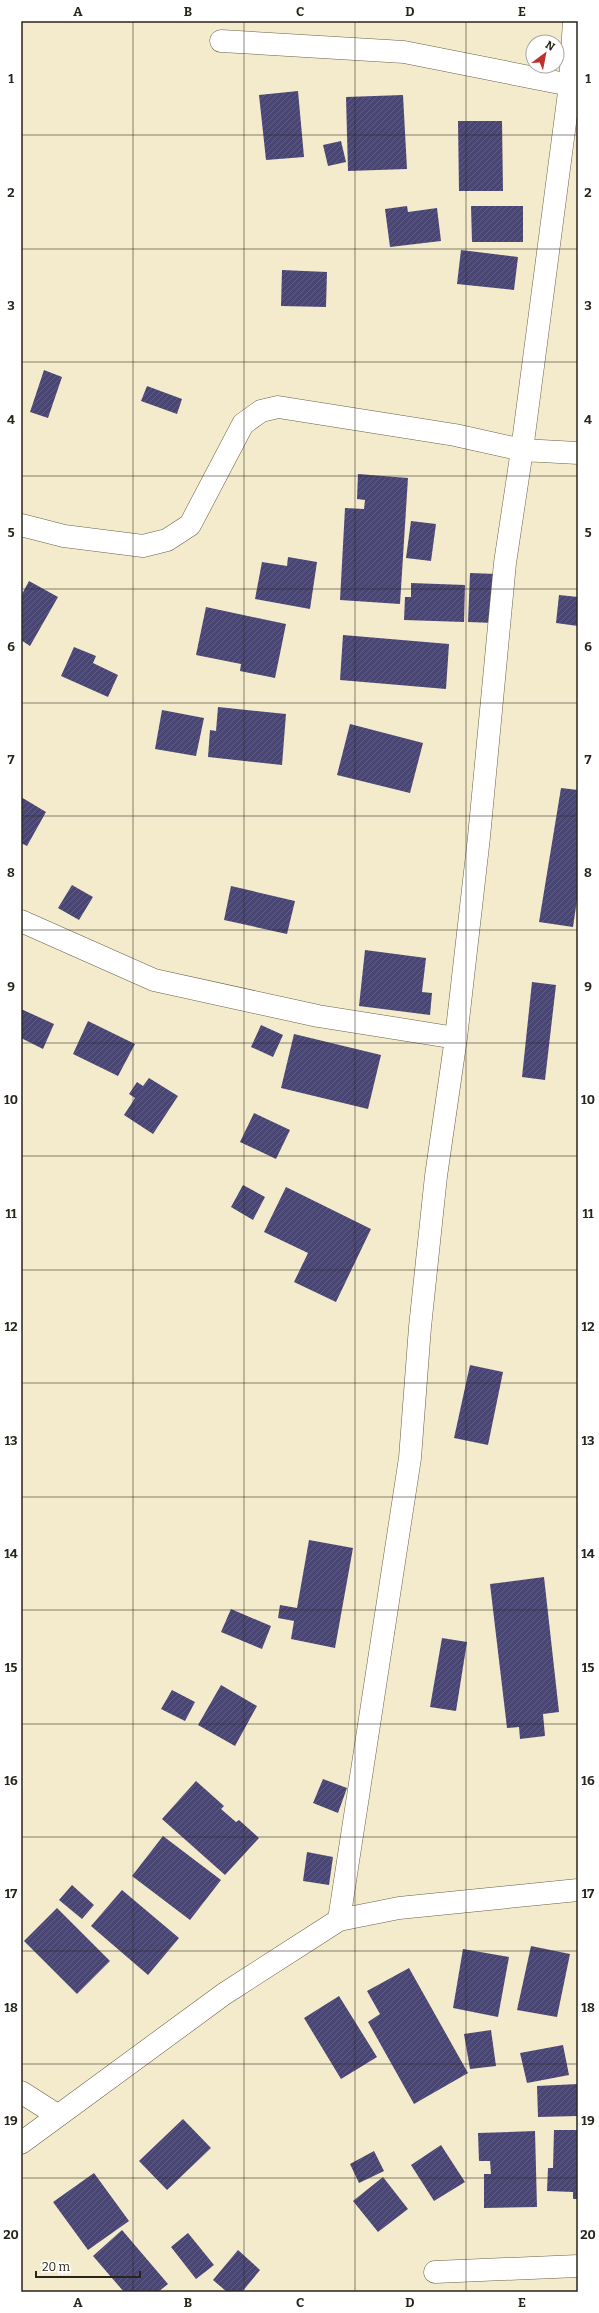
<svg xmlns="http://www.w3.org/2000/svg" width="599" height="2313" font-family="Bitter,serif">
  <defs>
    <pattern id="building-hatch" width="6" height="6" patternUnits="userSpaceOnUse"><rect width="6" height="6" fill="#4a4673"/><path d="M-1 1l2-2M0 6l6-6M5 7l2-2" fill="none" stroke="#615e81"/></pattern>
  </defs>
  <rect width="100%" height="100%" fill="#f4eacc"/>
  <path fill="url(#building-hatch)" d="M298,91L304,157L266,160L259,95Z
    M403,95L407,169L348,171L346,97Z
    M458,121H502L503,191H459Z
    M341,141L346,162L328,166L323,145Z
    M407,206L408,212L437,208L441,241L390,247L385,209Z
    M471,206H523V242H472Z
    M461,250L518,257L514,290L457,284Z
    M282,270L327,272L326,307L281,306Z
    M44,370L62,377L48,418L30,412Z
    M147,386L182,399L177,414L141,401Z
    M358,474L408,478L400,604L340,600L345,508L364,509L365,500L357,499Z
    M411,521L436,524L431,561L406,558Z
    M288,557L317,562L310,609L255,599L262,562L287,566Z
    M470,573L497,574L495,623L468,622Z
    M29,581L58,597L30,646L21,640V596Z
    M411,583L465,585L464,622L404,620L405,597H411Z
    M559,595L578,597V626L556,623Z
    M206,607L286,624L275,678L240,671L241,664L196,655Z
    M343,635L449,644L446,689L340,680Z
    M74,647L96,656L93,663L118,675L108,697L61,676Z
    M218,707L286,714L282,765L208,757L210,730L216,731Z
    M162,710L204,718L196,756L155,749Z
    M350,724L423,743L410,793L337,775Z
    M561,788L578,790V893L573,927L539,922Z
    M21,797L46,812L27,846L21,843Z
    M72,885L93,897L79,920L58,908Z
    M231,886L295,901L287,934L224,920Z
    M365,950L426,958L422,992L432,993L430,1015L359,1006Z
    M532,982L556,985L545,1080L522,1077Z
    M21,1009L54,1024L43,1049L21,1038Z
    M88,1021L135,1044L118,1076L73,1054Z
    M261,1025L283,1035L273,1057L251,1047Z
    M294,1034L381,1055L368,1109L281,1088Z
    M149,1078L178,1096L153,1134L124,1115L135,1098L129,1094L137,1082L143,1086Z
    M254,1113L290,1130L276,1159L240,1142Z
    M243,1185L265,1197L253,1220L231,1207Z
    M286,1187L371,1229L336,1302L294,1282L308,1253L264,1232Z
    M470,1365L503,1372L488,1445L454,1438Z
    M309,1540L353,1548L335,1648L291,1639L294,1621L278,1618L280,1605L297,1608Z
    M544,1577L559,1712L543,1714L545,1736L520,1739L519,1727L507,1728L490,1584Z
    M231,1609L271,1626L262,1649L221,1632Z
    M442,1638L467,1642L456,1711L430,1707Z
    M221,1685L257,1706L235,1746L198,1725Z
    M172,1690L195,1702L185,1721L161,1709Z
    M323,1779L347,1788L338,1813L313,1803Z
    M196,1781L224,1806L221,1809L236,1822L239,1820L259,1838L225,1875L162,1819Z
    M163,1836L221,1880L190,1920L132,1876Z
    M307,1852L333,1857L329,1885L303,1881Z
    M72,1885L94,1905L82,1919L59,1900Z
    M122,1890L179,1938L148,1975L91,1926Z
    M57,1908L110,1961L77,1994L24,1941Z
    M531,1946L570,1954L557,2017L517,2010Z
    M463,1949L509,1957L498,2017L453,2008Z
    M409,1968L468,2073L414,2104L368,2022L380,2014L367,1991Z
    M339,1996L377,2057L341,2079L304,2018Z
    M491,2030L496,2066L470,2069L464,2034Z
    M563,2045L569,2075L527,2083L520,2053Z
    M578,2084V2116L538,2117L537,2086Z
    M183,2119L211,2148L167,2190L139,2161Z
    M554,2130H578V2199H573V2192L547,2191L548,2168H553Z
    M535,2131L537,2207L484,2208V2174H491L490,2161H479L478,2133Z
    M441,2145L465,2182L434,2201L411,2165Z
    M374,2151L384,2171L359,2183L350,2164Z
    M94,2173L129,2221L88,2250L53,2202Z
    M383,2177L408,2209L378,2232L353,2201Z
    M122,2230L168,2284L158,2292H124L93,2256Z
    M188,2233L214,2265L196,2279L171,2247Z
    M238,2250L260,2270L242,2292H227L213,2280Z"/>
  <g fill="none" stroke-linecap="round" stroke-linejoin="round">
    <g stroke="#696046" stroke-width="23">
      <path id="minor" d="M221,41L404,52L570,85L574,21
        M21,525L64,536L143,546L167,540L190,525L243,424L261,411L278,407L455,435L522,450L570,85L578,86
        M21,921L154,980L318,1016L456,1038
        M339,1920L410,1458L420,1327L436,1176L456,1038L479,837L505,563L522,450L578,453
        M21,2092L57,2115
        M21,2143L224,1994L339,1920L399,1908L578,1890
        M435,2272L578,2266"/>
    </g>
    <use href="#minor" stroke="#fff" stroke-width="22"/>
  </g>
  <path fill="none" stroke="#29251a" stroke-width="1" stroke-opacity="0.55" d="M133,21V2292M244,21V2292M355,21V2292M466,21V2292M21,135H578M21,249H578M21,362H578M21,476H578M21,589H578M21,703H578M21,816H578M21,930H578M21,1043H578M21,1156H578M21,1270H578M21,1383H578M21,1497H578M21,1610H578M21,1724H578M21,1837H578M21,1951H578M21,2064H578M21,2178H578"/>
  <rect width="599" height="2313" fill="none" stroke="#ffffff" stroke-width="44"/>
  <g transform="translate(545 54) rotate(32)"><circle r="19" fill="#ffffff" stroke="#a9a8a3"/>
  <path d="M0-3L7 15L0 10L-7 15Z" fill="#bf302f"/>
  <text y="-6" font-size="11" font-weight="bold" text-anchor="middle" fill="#29251a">N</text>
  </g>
  <path d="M36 2271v6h104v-6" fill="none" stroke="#29251a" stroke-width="2"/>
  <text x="42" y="2271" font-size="12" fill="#29251a" stroke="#ffffff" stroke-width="3" paint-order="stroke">20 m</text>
  <rect x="22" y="22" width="555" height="2269" fill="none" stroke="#29251a" stroke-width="1.5"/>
  <g font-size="13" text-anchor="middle" font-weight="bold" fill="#29251a">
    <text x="78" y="16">A</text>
    <text x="188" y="16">B</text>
    <text x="300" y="16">C</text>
    <text x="410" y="16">D</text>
    <text x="522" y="16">E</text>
    <text x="11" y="83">1</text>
    <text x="588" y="83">1</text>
    <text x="11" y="197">2</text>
    <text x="588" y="197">2</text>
    <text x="11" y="310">3</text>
    <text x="588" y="310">3</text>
    <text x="11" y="424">4</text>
    <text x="588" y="424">4</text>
    <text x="11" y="537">5</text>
    <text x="588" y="537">5</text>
    <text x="11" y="651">6</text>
    <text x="588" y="651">6</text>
    <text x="11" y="764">7</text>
    <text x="588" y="764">7</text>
    <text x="11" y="877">8</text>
    <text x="588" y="877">8</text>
    <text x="11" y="991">9</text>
    <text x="588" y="991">9</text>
    <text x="11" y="1104">10</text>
    <text x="588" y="1104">10</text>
    <text x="11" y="1218">11</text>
    <text x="588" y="1218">11</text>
    <text x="11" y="1331">12</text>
    <text x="588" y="1331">12</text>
    <text x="11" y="1445">13</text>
    <text x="588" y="1445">13</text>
    <text x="11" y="1558">14</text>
    <text x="588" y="1558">14</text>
    <text x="11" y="1672">15</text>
    <text x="588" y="1672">15</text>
    <text x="11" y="1785">16</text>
    <text x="588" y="1785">16</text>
    <text x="11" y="1898">17</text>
    <text x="588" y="1898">17</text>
    <text x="11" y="2012">18</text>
    <text x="588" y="2012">18</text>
    <text x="11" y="2125">19</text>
    <text x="588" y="2125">19</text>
    <text x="11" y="2239">20</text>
    <text x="588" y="2239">20</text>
    <text x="78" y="2307">A</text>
    <text x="188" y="2307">B</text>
    <text x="300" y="2307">C</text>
    <text x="410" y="2307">D</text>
    <text x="522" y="2307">E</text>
  </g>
</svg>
